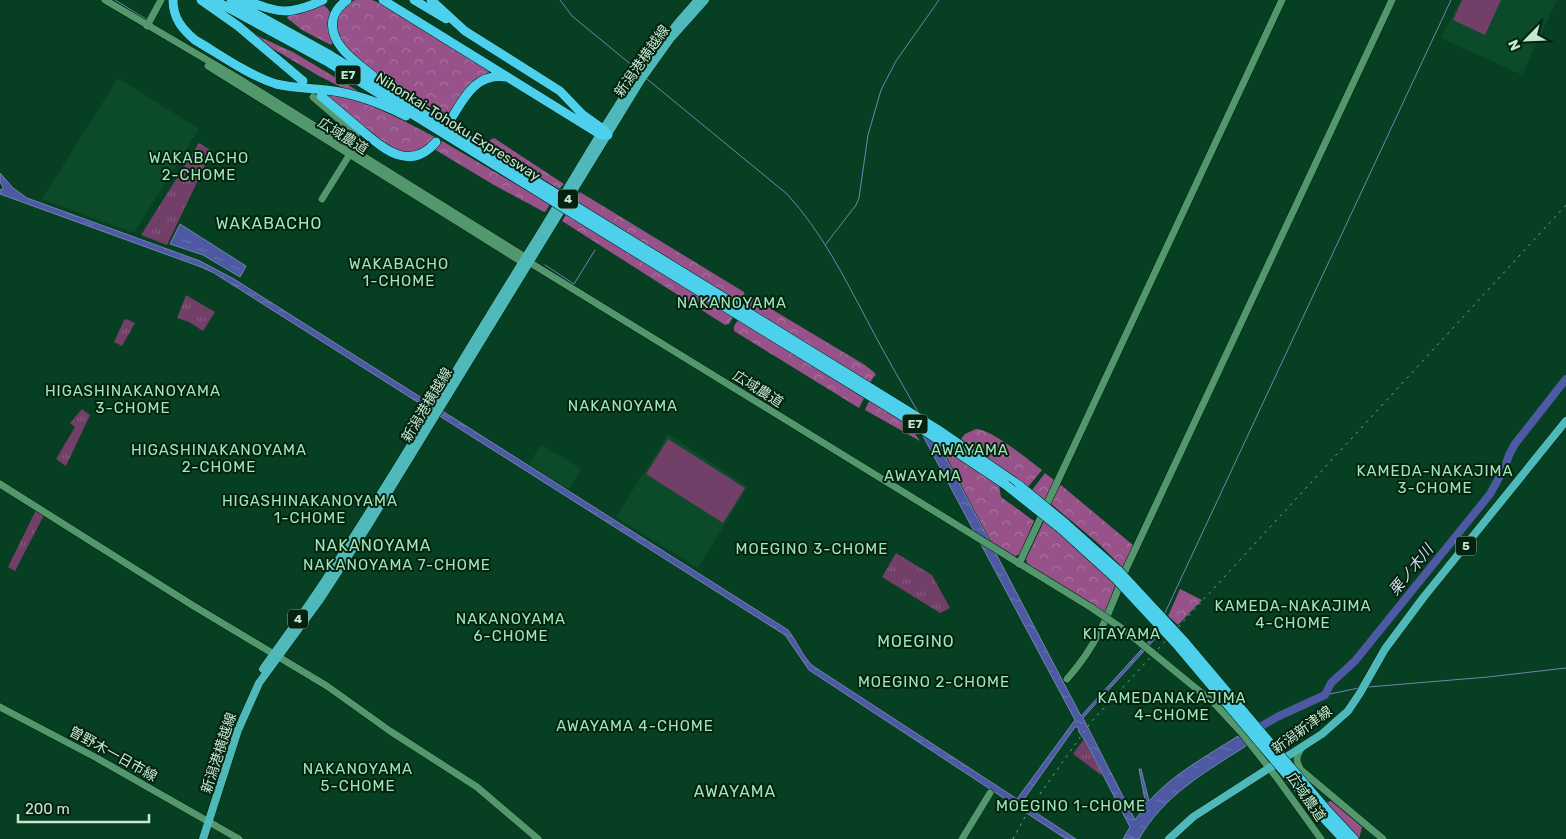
<svg xmlns="http://www.w3.org/2000/svg" width="1566" height="839" font-family="Rubik,'Noto Sans JP',sans-serif">
  <defs>
    <pattern id="forest-crowns" width="20" height="18" patternUnits="userSpaceOnUse" patternTransform="scale(1.25)"><rect width="20" height="18" fill="#97528a"/><path d="M2 6a3 3 0 1 1 6 0M12 15a3 3 0 1 1 6 0" fill="none" stroke="#a8739f"/></pattern>
    <pattern id="park-tufts" width="24" height="20" patternUnits="userSpaceOnUse" patternTransform="scale(1.25)"><rect width="24" height="20" fill="#713f67"/><path d="M3 7l-1-3M5 7V3M7 7l1-3M15 17l-1-3M17 17v-4M19 17l1-3" fill="none" stroke="#845b7c"/></pattern>
    <pattern id="water-ripples" width="26" height="14" patternUnits="userSpaceOnUse" patternTransform="scale(1.25)"><rect width="26" height="14" fill="#4d59a2"/><path d="M2 4q2-2 4 0t4 0M15 11q2-2 4 0t4 0" fill="none" stroke="#6571ae"/></pattern>
  </defs>
  <rect width="100%" height="100%" fill="#063f21"/>
  <path fill="#0b4b2a" d="M1460,0H1557L1522,75L1441,38Z
    M118,78L199,129L134,233L42,199Z
    M668,434L748,487L698,568L616,517Z
    M541,444L581,469L569,489L529,464Z"/>
  <path fill="#713f67" d="M1462,0H1501L1485,35L1453,20Z
    M668,439L745,488L723,523L646,474Z"/>
  <path fill="url(#forest-crowns)" d="M355,0H372L389,7L488,68L489,73L476,80L448,118C424,104 319,50 339,16C343,7 346,4 355,0Z
    M322,4C335,12 333,26 334,41L331,45L302,30L287,18L289,14Z
    M246,28L260,37L293,52L358,91L356,93L351,92L319,76L258,40Z
    M322,92C363,98 398,118 435,137C418,156 408,157 385,147Z
    M494,138L564,184L559,189L489,146L490,140Z
    M442,141L550,204L546,211L544,212L494,185L434,149Z
    M580,192L744,292L745,297L742,303L576,201L575,200Z
    M566,214L733,317L729,324L725,325L562,221Z
    M753,298L865,365L875,373L876,377L874,376L870,383L746,306Z
    M738,320L864,398L859,408L734,331V326Z
    M869,401C890,412 908,421 920,441L865,410Z
    M976,429C991,429 1029,460 1042,470L1028,487L961,439L965,434Z
    M940,444L999,485L1001,497L1034,521L1020,554L1013,557L992,544Z
    M1045,473L1055,481L1046,501L1032,490Z
    M1061,485L1134,546L1124,569L1099,544L1051,504L1059,486Z
    M1044,521L1058,530L1116,584L1105,613L1028,566L1026,559Z
    M1180,589L1202,600L1178,625L1168,616Z
    M1331,801L1362,827L1359,839L1325,803Z"/>
  <path fill="url(#park-tufts)" d="M199,143L212,151L167,245L141,235Z
    M186,295L215,312L203,331L189,322L177,318Z
    M126,319L135,323L122,346L114,342L124,320Z
    M82,409L90,415L66,466L56,459L75,427L70,423Z
    M36,510L44,515L15,571L8,567Z
    M896,553L932,575L950,608L940,613L882,577Z
    M1084,739L1102,774L1101,775L1073,754Z"/>
  <path fill="url(#water-ripples)" stroke="#7184b0" d="M0,173L13,188L27,198L200,261L234,279L788,630C797,641 802,656 813,666L1017,799L1075,720L922,434L938,443L1081,716L1151,639L1154,626L1157,627L1154,640L1103,696L1106,701L1104,703L1100,699L1083,718L1135,820L1146,805L1139,769H1141L1149,801C1174,773 1207,756 1238,736L1246,746C1204,773 1164,795 1139,839H1123L1130,827L1086,742L1079,732L1078,727H1075L1022,802L1032,812H1035L1076,839H1066L809,670L785,635L214,273L201,267L0,194V190L3,189V187L0,182Z
    M180,224L246,266L240,277L203,255L170,244Z"/>
  <g fill="none" stroke-linecap="round" stroke-linejoin="round">
    <path stroke="#7184b0" stroke-width="1" d="M115,0L146,19
      M560,0L572,16L639,71
      M647,79L787,194C822,232 844,277 868,322C884,353 901,382 918,412
      M826,244L856,205L859,198L868,135L881,90L896,61L939,0
      M545,265L574,284L595,250
      M1164,615L1451,0
      M1368,687L1488,677L1566,668
      M1325,695L1359,688"/>
    <path stroke="#4d59a2" stroke-width="8" d="M1234,747L1255,730L1277,717L1325,695L1331,683L1355,661L1490,494L1505,467L1509,455L1515,444L1566,379"/>
    <g stroke="#00230e" stroke-width="8">
      <path id="secondary" d="M105,0L236,77L525,257L529,262L1092,608
        M147,26L161,0
        M208,66L522,262H526
        M313,97L355,133L358,141L322,199
        M0,484L192,605L327,686L390,731L477,787L538,839
        M1019,564L1282,0
        M1067,679C1098,644 1109,613 1126,569L1392,0
        M1214,703L1241,732L1277,778L1321,839
        M0,707L95,757L239,839
        M1302,747C1296,757 1295,760 1301,770L1383,839
        M962,839L990,793"/>
    </g>
    <g stroke="#00230e" stroke-width="9">
      <path id="primary" d="M263,669C286,637 309,606 330,573C402,464 467,350 537,239C587,158 632,71 698,0
        M203,839L238,730L259,683L319,601L369,524L641,80L671,38L705,0
        M1169,839L1193,817L1322,734L1348,711L1360,693L1385,649L1423,598L1566,421"/>
    </g>
    <g stroke="#00230e" stroke-width="10">
      <path id="highway" d="M173,0C173,18 182,29 195,40C219,54 250,76 276,84C293,88 309,88 326,90C354,93 381,103 406,116
        M201,0L238,26L303,81
        M214,0L326,61L548,198
        M231,0L330,55L552,191
        M245,0C279,13 289,16 323,0
        M347,0C340,5 335,11 333,19C328,44 356,62 373,76
        M383,0L601,135H608L604,130L583,115L560,91L465,31L431,0
        M414,0L446,19
        M321,96C334,107 347,118 360,129C383,148 409,173 436,142
        M451,119C464,98 476,73 505,77
        M572,204L937,429L1020,486
        M567,210L901,415L1006,485
        M1065,523L1119,571
        M1060,528L1115,578
        M1325,808L1354,839
        M1319,813L1343,839"/>
    </g>
    <use href="#secondary" stroke="#53976c" stroke-width="7"/>
    <use href="#primary" stroke="#4fb9b9" stroke-width="8"/>
    <use href="#highway" stroke="#4cd0ec" stroke-width="9"/>
    <path stroke="#77a288" stroke-width="1" stroke-dasharray="2.5 5" stroke-linecap="butt" d="M1013,839L1030,808L1091,722L1566,205"/>
    <g stroke="#00230e" stroke-width="8" stroke-linecap="butt">
      <path id="secondary-bridge" d="M1092,608L1127,632L1214,703"/>
    </g>
    <g stroke="#00230e" stroke-width="10" stroke-linecap="butt">
      <path id="highway-bridge" d="M552,191L572,204
        M548,198L567,210
        M1006,485L1060,528
        M1020,486L1065,523
        M1119,571L1183,640L1325,808
        M1115,578L1178,646L1319,813"/>
    </g>
    <use href="#secondary-bridge" stroke="#53976c" stroke-width="7"/>
    <use href="#highway-bridge" stroke="#4cd0ec" stroke-width="9"/>
  </g>
  <g text-anchor="middle" dominant-baseline="central" stroke-width="4" stroke-linejoin="round" paint-order="stroke">
    <g fill="#052211" stroke="#8bac96" stroke-width="1">
      <rect x="335.5" y="65.5" width="25" height="19" rx="4"/>
      <rect x="558" y="189.5" width="20" height="19" rx="4"/>
      <rect x="902.5" y="414.5" width="25" height="19" rx="4"/>
      <rect x="1456" y="536.5" width="20" height="19" rx="4"/>
      <rect x="288" y="609.5" width="20" height="19" rx="4"/>
    </g>
    <g font-size="12" font-weight="bold" fill="#c5e7cf">
      <text x="348" y="75">E7</text>
      <text x="568" y="199">4</text>
      <text x="915" y="424">E7</text>
      <text x="1466" y="546">5</text>
      <text x="298" y="619">4</text>
    </g>
    <g font-size="14" fill="#c5e7cf" stroke="#052211">
      <text transform="translate(642 61) rotate(-55)">新潟港横越線</text>
      <text transform="translate(458 127) rotate(32)">Nihonkai-Tohoku Expressway</text>
      <text transform="translate(343 136) rotate(32)">広域農道</text>
      <text transform="translate(758 389) rotate(32)">広域農道</text>
      <text transform="translate(427 405) rotate(-59)">新潟港横越線</text>
      <text transform="translate(1302 730) rotate(-36)">新潟新津線</text>
      <text transform="translate(219 753) rotate(-72)">新潟港横越線</text>
      <text transform="translate(113 754) rotate(29)">曽野木一日市線</text>
      <text transform="translate(1306 797) rotate(55)">広域農道</text>
    </g>
    <g font-size="15" letter-spacing="1" fill="#a0e6b7" stroke="#052211">
      <text x="199" y="158">WAKABACHO<tspan x="199" dy="17">2-CHOME</tspan></text>
      <text x="399" y="264">WAKABACHO<tspan x="399" dy="17">1-CHOME</tspan></text>
      <text x="732" y="303">NAKANOYAMA</text>
      <text x="133" y="391">HIGASHINAKANOYAMA<tspan x="133" dy="17">3-CHOME</tspan></text>
      <text x="623" y="406">NAKANOYAMA</text>
      <text x="219" y="450">HIGASHINAKANOYAMA<tspan x="219" dy="17">2-CHOME</tspan></text>
      <text x="970" y="450">AWAYAMA</text>
      <text x="1435" y="471">KAMEDA-NAKAJIMA<tspan x="1435" dy="17">3-CHOME</tspan></text>
      <text x="923" y="476">AWAYAMA</text>
      <text x="310" y="501">HIGASHINAKANOYAMA<tspan x="310" dy="17">1-CHOME</tspan></text>
      <text x="812" y="549">MOEGINO 3-CHOME</text>
      <text x="397" y="565">NAKANOYAMA 7-CHOME</text>
      <text x="1293" y="606">KAMEDA-NAKAJIMA<tspan x="1293" dy="17">4-CHOME</tspan></text>
      <text x="511" y="619">NAKANOYAMA<tspan x="511" dy="17">6-CHOME</tspan></text>
      <text x="1122" y="634">KITAYAMA</text>
      <text x="934" y="682">MOEGINO 2-CHOME</text>
      <text x="1172" y="698">KAMEDANAKAJIMA<tspan x="1172" dy="17">4-CHOME</tspan></text>
      <text x="635" y="726">AWAYAMA 4-CHOME</text>
      <text x="358" y="769">NAKANOYAMA<tspan x="358" dy="17">5-CHOME</tspan></text>
      <text x="1071" y="806">MOEGINO 1-CHOME</text>
    </g>
    <g font-size="15" font-style="italic" fill="#d5dbf0" stroke="#052211">
      <text transform="translate(1411 570) rotate(-51)">栗ノ木川</text>
    </g>
    <g font-size="16" letter-spacing="1" fill="#a0e6b7" stroke="#052211">
      <text x="269" y="223">WAKABACHO</text>
      <text x="373" y="545">NAKANOYAMA</text>
      <text x="916" y="641">MOEGINO</text>
      <text x="735" y="791">AWAYAMA</text>
    </g>
  </g>
  <g transform="translate(1526 40) rotate(246)" stroke="#052211" stroke-width="4" paint-order="stroke">
  <path d="M0-4L9 19L0 12L-9 19Z" fill="#c5e7cf"/>
  <text y="-8" font-size="14" font-weight="bold" text-anchor="middle" fill="#c5e7cf">N</text>
  </g>
  <path d="M18 814v8h131v-8" fill="none" stroke="#c5e7cf" stroke-width="2.5"/>
  <text x="25" y="814" font-size="15" fill="#c5e7cf" stroke="#052211" stroke-width="4" paint-order="stroke">200 m</text>
</svg>
